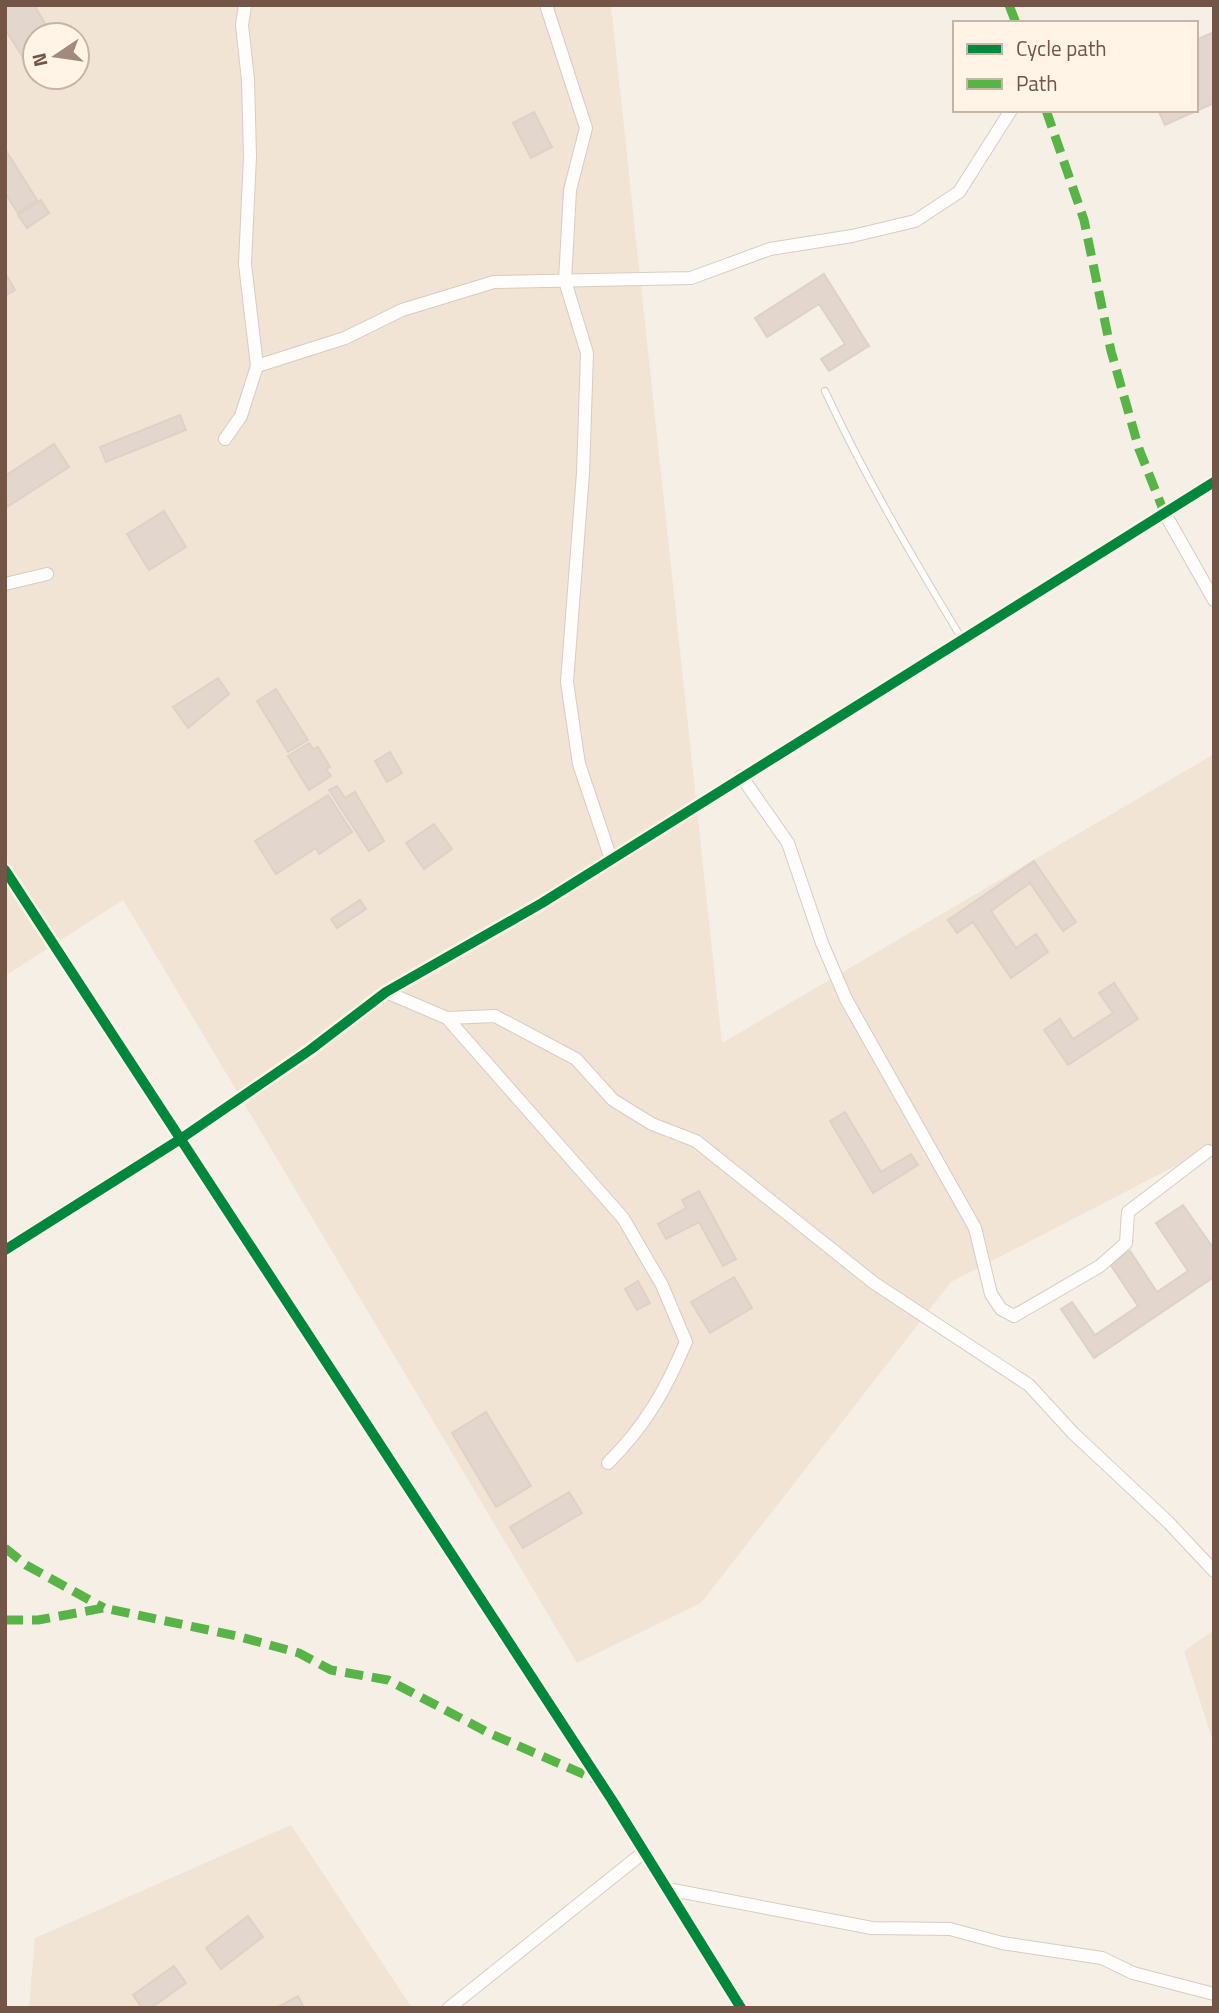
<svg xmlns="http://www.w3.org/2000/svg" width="1219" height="2013" font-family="'Titillium Web',sans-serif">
  <rect width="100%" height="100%" fill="#f6efe5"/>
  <path fill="#f2e4d4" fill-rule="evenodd" d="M5,5H611L722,1043L1214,754V1146L951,1282L701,1603L577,1663L123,900L5,976ZM35,35H77V77H35Z
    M1214,1630V1745L1184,1651Z
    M291,1825L412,2008H29L35,1938Z"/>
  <path fill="#e2d6cd" stroke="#ded1c7" stroke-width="2" d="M5,5H34L52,35H35V48L22,56L5,29Z
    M1214,32V103L1165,125L1158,110H1196V40Z
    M534,112L552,147L531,158L513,123Z
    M5,149L37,200L18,213L5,193Z
    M41,200L49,213L27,228L18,215Z
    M5,273L15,290L5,296Z
    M824,274L869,346L829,371L821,359L845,344L819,304L767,337L755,318Z
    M180,415L186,430L106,462L100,447Z
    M54,444L69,467L7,507L5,476Z
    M164,511L186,547L149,570L127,534Z
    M218,678L229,694L188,728L173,707Z
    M276,689L308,740L288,752L257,701Z
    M309,743L313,749L318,747L330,767L326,769L331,776L309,790L288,756Z
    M390,752L402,773L387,782L375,761Z
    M337,786L345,798L355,792L384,841L369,851L329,790Z
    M328,795L352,832L319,854L316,848L276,874L255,841Z
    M434,824L452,849L424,869L406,843Z
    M1034,861L1076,922L1063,931L1030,883L991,911L1016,948L1036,934L1048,952L1011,978L973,922L957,933L948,920Z
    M360,900L366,909L337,928L331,919Z
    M1114,983L1138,1019L1068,1065L1044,1030L1060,1019L1073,1039L1113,1013L1099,993Z
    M845,1112L881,1172L911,1154L918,1165L873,1193L830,1121Z
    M699,1191L736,1259L723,1266L699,1222L666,1239L658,1224L686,1208L682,1200Z
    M1183,1205L1214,1249V1277L1094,1358L1061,1309L1072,1302L1095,1335L1138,1306L1110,1264L1130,1251L1157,1292L1188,1271L1156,1223Z
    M734,1277L752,1308L710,1333L691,1302Z
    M638,1281L650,1303L637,1310L625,1289Z
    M486,1412L531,1486L496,1507L452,1433Z
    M569,1492L582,1513L523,1548L510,1527Z
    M248,1916L263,1937L221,1969L206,1948Z
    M174,1966L186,1983L151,2008H142L133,1995Z
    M298,1996L304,2008H276Z"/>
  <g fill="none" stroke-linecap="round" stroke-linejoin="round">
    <g stroke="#d7ccc3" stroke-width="8">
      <path id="service" d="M825,391C865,477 913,558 962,639"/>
    </g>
    <g stroke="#d7ccc3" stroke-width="14">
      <path id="minor" d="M546,5L586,128L570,190L565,281L587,353L583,473L567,682L579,764L611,859
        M257,366L345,338L402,310L494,282L691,278L770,249L852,236L915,221L959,192L1011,110
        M225,439L241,416L257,366L245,264L250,156L248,80L242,25L245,5
        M1164,512L1214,600
        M5,584L47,574
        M741,776L788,843L822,943L846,999L975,1228L991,1294L1001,1309L1014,1316L1100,1266L1126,1243L1128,1212L1208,1151
        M5,870L612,1800L741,2008
        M386,992L447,1018L495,1016L576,1059L613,1100L652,1124L696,1141L874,1283L1029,1385L1073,1433L1168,1522L1214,1571
        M447,1018L623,1218L662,1285L686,1342C665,1391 646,1425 608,1463
        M5,1250L179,1140L310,1050L386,992L542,903L1214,482
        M667,1889L872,1928L950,1929L1002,1943L1102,1958L1133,1973L1214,1994
        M449,2008L644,1852"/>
    </g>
    <use href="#service" stroke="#fefdfb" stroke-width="6"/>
    <use href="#minor" stroke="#fefdfb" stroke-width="12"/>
    <path stroke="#59b447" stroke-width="9" stroke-dasharray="18 9" stroke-linecap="butt" d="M1009,5L1016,23
      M1046,110L1084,220L1111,351L1139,449L1164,512
      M5,1548L26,1565L104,1608
      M5,1620H38L104,1608L237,1636L299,1653L331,1670L388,1680L489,1733L597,1780"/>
    <g stroke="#fff4e5" stroke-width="15">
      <path id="cycleway" d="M5,870L612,1800L741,2008
        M5,1250L179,1140L310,1050L386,992L542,903L1214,482"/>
    </g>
    <use href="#cycleway" stroke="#00873e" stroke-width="10"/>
  </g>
  <rect width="1219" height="2013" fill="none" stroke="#725546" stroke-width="14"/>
  <rect x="953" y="21" width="245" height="91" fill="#fff4e5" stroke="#c7b4a5" stroke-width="2"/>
  <rect x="967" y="44" width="35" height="10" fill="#00873e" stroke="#c7b4a5" stroke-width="2"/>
  <text x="1016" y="56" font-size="21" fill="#725546">Cycle path</text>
  <rect x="967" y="79" width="35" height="10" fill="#59b447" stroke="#c7b4a5" stroke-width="2"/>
  <text x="1016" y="91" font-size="21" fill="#725546">Path</text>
  <g transform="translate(56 56) rotate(257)"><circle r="33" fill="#fff4e5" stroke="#c7b4a5" stroke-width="2"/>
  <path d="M0-5L12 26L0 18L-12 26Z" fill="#a08b7e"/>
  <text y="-10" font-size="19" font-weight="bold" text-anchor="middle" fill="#725546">N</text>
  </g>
</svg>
